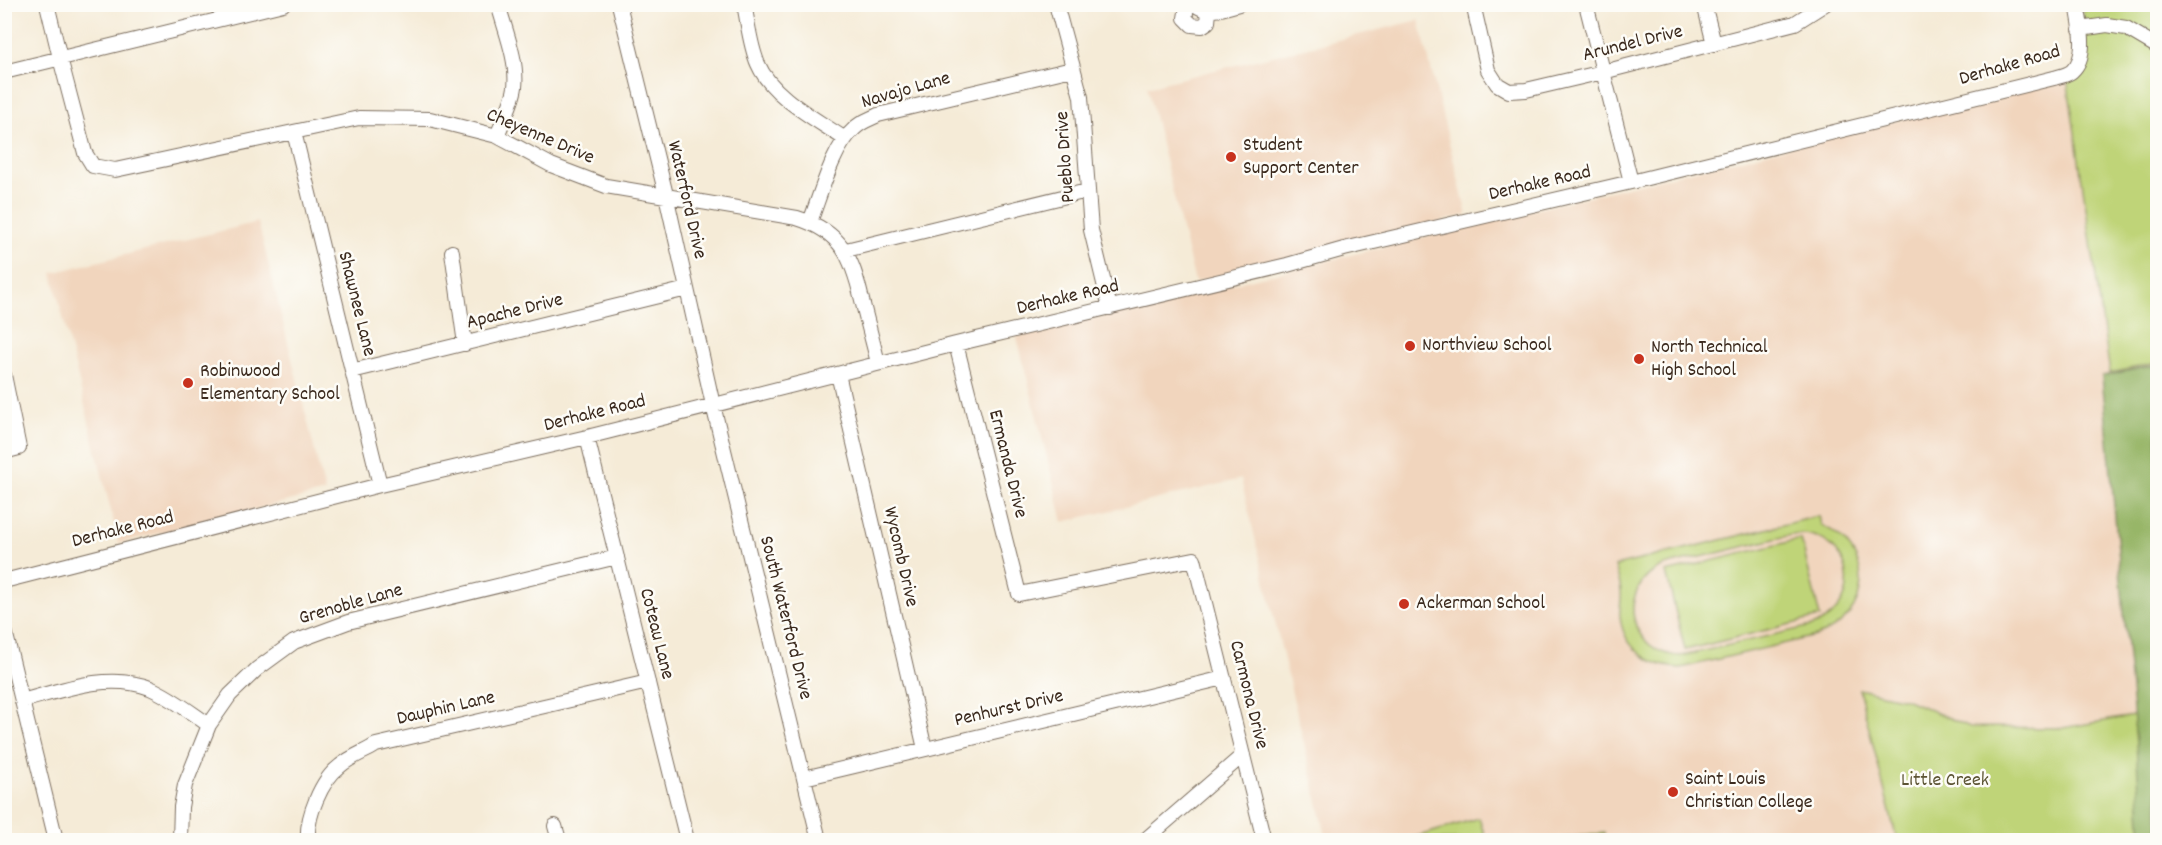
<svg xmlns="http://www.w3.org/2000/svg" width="2162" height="845" font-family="Dekko,sans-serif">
  <rect width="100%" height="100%" fill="#fdfcf7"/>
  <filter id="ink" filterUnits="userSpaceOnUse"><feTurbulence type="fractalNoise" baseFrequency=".0167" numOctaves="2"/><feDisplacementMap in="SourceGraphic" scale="12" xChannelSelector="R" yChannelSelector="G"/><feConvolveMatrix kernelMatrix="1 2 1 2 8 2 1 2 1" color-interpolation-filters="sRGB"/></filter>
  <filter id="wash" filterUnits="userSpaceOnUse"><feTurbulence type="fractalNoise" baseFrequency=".008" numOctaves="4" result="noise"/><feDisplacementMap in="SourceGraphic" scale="24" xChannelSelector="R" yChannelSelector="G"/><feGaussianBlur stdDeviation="1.35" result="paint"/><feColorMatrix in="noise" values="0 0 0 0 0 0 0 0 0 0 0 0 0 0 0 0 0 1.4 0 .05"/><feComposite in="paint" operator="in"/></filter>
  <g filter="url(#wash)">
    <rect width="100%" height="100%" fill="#f5ebd7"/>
    <path fill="#f1d5bd" d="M1419,20L1467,215L1195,282L1147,87Z
      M2067,79L2110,373L2147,739L1895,831L1897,840H1327L1241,479L1063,522L1017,337Z
      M258,222L325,492L119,543L52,273Z"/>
    <path fill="#bfd478" stroke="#7d7f4b" stroke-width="1.5" fill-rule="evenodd" d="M2083,5H2157V363L2110,373L2067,78L2081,70Z
      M1819,516L1821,525C1876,549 1874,618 1816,636L1681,668C1650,667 1623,648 1620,616C1619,608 1622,600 1621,593C1621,584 1617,574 1615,566ZM1806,534C1858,544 1862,610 1812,626L1682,656C1628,655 1614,587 1664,566L1791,535Z
      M1801,539L1820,617L1685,650L1666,572Z
      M1859,689L1905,699L1970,727L2063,728L2157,712V840H1897Z
      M1479,818L1486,840H1407L1409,839Z
      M1604,833L1605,840H1560V839Z"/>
    <path fill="#97b668" stroke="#697043" stroke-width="1.5" d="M2157,365L2158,840H2142L2136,743L2102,376Z"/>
  </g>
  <g filter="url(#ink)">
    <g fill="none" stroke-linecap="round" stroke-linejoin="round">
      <g stroke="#7c6e5f" stroke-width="16">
        <path id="minor" d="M47,4L60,58L85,153L93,166L115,170L359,118L430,119L497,136L551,165L606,186L797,218C842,232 852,257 862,300C867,321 873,342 878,363
          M619,4L666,195L713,405L819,840
          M744,4C748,23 750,46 758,64C772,97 816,119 845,139
          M1056,4L1081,97L1091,230L1110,308
          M1189,4L1187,7L1185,18L1192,25L1202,26L1208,22L1209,12
          M1195,4C1208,16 1224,8 1239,4
          M1473,4L1488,70L1497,84L1509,91L1526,90L1603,72L1795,23L1825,4
          M1586,4L1631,182
          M1704,4L1714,44
          M2080,29L2107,25L2126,28L2158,47
          M4,72L283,4
          M294,132L380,485
          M497,136C503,120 513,103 515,87C518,61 505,30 498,4
          M810,222C820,196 833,147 854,129C860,122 870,119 878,115L1072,69
          M846,250L1087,191
          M452,252L465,344
          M956,344L1019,594L1194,559L1264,840
          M352,371L687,289
          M838,374L925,749
          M4,375L19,448L4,452
          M587,437L687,840
          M4,581L380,485L587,437L956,344L1287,265L1344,249L1631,182L2054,78C2060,76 2068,75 2072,71C2089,56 2080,23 2077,4
          M4,627L56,840
          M22,701C62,690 108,672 150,688C171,697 190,712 209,725
          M804,778L1224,678
          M555,826L559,840
          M180,840L181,807L185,785L209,725L230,695L257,669L294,642L348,622L617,557
          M308,840C306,818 321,780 340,766C350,757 365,752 376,745L648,682
          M1145,840L1243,755"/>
      </g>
      <use href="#minor" stroke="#fff" stroke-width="14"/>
    </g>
  </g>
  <g fill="#c8321e" stroke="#fdfcf7" stroke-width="2">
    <circle cx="1231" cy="157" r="6"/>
    <circle cx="1410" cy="346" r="6"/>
    <circle cx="1639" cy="359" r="6"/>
    <circle cx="188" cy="383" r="6"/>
    <circle cx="1404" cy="604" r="6"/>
    <circle cx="1673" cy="792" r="6"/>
  </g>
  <g text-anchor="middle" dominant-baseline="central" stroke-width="5" stroke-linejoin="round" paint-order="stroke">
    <g font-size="20" fill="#3b2a1e" stroke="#fdfcf7">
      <text transform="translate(1633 44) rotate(-14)">Arundel Drive</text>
      <text transform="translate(2010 66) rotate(-16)">Derhake Road</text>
      <text transform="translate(906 91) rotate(-16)">Navajo Lane</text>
      <text transform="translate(540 137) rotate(23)">Cheyenne Drive</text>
      <text transform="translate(1066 157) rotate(-94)">Pueblo Drive</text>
      <text transform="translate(1540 184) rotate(-13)">Derhake Road</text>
      <text transform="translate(686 200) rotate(77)">Waterford Drive</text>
      <text transform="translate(1068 298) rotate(-13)">Derhake Road</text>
      <text transform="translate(356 304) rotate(76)">Shawnee Lane</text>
      <text transform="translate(515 312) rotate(-14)">Apache Drive</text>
      <text transform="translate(595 414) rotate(-14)">Derhake Road</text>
      <text transform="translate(1007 464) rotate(76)">Ermanda Drive</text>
      <text transform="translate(123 530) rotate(-14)">Derhake Road</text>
      <text transform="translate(900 557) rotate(77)">Wycomb Drive</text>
      <text transform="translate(351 605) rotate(-16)">Grenoble Lane</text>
      <text transform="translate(785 618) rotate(76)">South Waterford Drive</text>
      <text transform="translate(656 634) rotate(76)">Coteau Lane</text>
      <text transform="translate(1248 695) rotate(76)">Carmona Drive</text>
      <text transform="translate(446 709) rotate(-13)">Dauphin Lane</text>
      <text transform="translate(1009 709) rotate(-13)">Penhurst Drive</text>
    </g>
    <g font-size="20" fill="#3b2a1e" stroke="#fdfcf7" text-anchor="start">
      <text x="1243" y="146">Student<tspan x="1243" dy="23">Support Center</tspan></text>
      <text x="1422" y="346">Northview School</text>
      <text x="1651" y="348">North Technical<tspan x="1651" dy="23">High School</tspan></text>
      <text x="200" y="372">Robinwood<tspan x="200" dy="23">Elementary School</tspan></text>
      <text x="1416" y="604">Ackerman School</text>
      <text x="1685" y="780">Saint Louis<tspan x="1685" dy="23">Christian College</tspan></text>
    </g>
    <g font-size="20" fill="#5c5434" stroke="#fdfcf7">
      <text x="1945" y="781">Little Creek</text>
    </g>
  </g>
  <rect width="2162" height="845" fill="none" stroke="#fdfcf7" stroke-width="24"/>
</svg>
